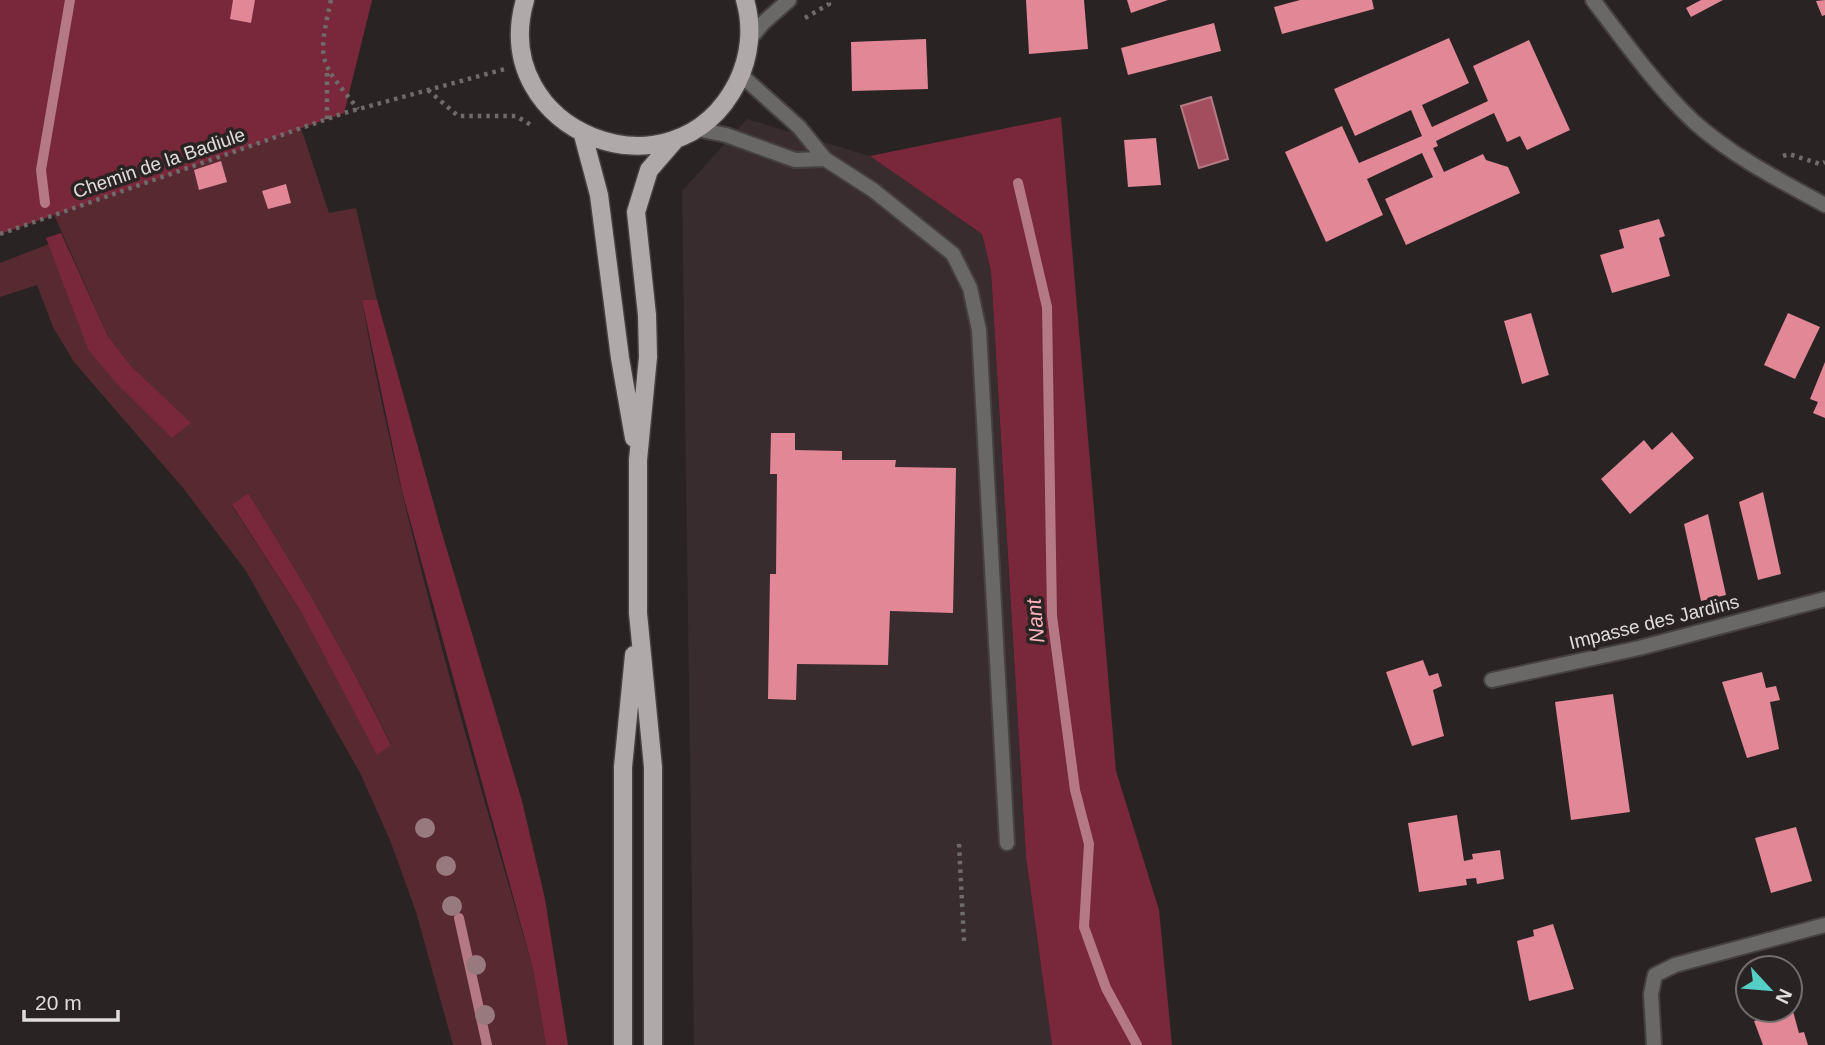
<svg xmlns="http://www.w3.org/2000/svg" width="1825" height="1045" font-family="Helvetica,sans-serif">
  <rect width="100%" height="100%" fill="#292324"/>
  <path fill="#382c2e" d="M747,119L870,156L982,234L991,271L1026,857L1052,1045H694L682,191Z"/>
  <path fill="#572931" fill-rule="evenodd" d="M0,0H372L344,113L301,128L329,213L356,208L377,300L362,301C402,527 470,749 533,969L546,1045H453L416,912L390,840L360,773L246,571L183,488L74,362L53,327L37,285L0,297V263L49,244L69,292L172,438L190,423L131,366L108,336L54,215L0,234ZM248,493C300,575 348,657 391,744L377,754L300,610L232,506Z"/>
  <path fill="#79283b" d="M0,0H372L344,113L0,234Z
    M1061,117L1116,771L1159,910L1172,1045H1052L1026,857L991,271L982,234L870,156Z
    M61,233L108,336L131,366L191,423L172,438L116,383L88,349L46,238Z
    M362,300H377L441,530L522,801L545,899L568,1045H546L533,969L402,491Z
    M248,493C300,575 348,657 391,745L377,755L300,610L232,505Z"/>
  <path fill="#a34e5f" stroke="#b57984" stroke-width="2" d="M1211,97L1228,159L1199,168L1181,106Z"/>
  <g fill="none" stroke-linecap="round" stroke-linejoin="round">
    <path stroke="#b57984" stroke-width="10" d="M1018,183L1047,307L1052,616L1075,790L1089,844L1084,927L1106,988L1137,1045
      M45,203L41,170L70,0
      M459,918L487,1045"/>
  </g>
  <path fill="#e28796" d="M233,0H255L251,23L230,19Z
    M1026,0H1084L1088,49L1029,54Z
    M1127,0H1168L1131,13Z
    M1300,0H1372L1374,9L1282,34L1274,7Z
    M1701,0H1723L1691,17L1686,8Z
    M1825,0V15L1822,16L1816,1Z
    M1214,23L1221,51L1128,75L1121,48Z
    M1449,38L1469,83L1422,105L1432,127L1488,101L1473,66L1529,40L1570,130L1527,150L1520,136L1507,142L1494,113L1436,141L1438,146L1433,148L1444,172L1483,154L1486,160L1508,167L1520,193L1406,245L1385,199L1433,177L1422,153L1367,179L1383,215L1326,242L1285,152L1342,126L1359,163L1422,136L1411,110L1355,136L1334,89Z
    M926,39L928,89L852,91L851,42Z
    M1156,138L1161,185L1128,187L1124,140Z
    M221,161L227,182L199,190L194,170Z
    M286,184L291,203L268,209L262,191Z
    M1659,219L1665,236L1659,238L1670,276L1612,293L1600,255L1624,248L1619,230Z
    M1531,313L1549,375L1522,384L1504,321Z
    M1788,313L1820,327L1795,379L1764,365Z
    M1825,362V418L1813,413L1818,402L1810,399Z
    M1672,432L1694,458L1630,514L1601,479L1644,440L1652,450Z
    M771,433H795V450L842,451V460H896L895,467L956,468L953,613L890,611L888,665L797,664L796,700L768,699L770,574H776L777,474H770Z
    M1763,492L1781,574L1758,580L1739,502Z
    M1708,514L1726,595L1701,601L1684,524Z
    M1423,660L1429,676L1438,673L1442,686L1433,690L1444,736L1412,746L1386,672Z
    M1762,672L1766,688L1776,686L1780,700L1770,702L1779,749L1747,758L1722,682Z
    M1613,694L1630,812L1571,820L1555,702Z
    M1457,815L1464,861L1473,859L1472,854L1500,850L1504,879L1477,884L1476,878L1466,879L1467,885L1419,892L1408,823Z
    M1796,827L1812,881L1771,893L1755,838Z
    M1553,924L1574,989L1529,1001L1517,941L1534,936L1533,930Z
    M1791,1004L1799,1033L1804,1032L1808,1045H1763L1754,1021L1775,1015L1774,1010H1790Z"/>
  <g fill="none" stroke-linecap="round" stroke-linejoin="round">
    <g stroke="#464141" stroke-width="18">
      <path id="lane" d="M741,75L799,127L825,159L873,190L953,254L970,288L979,330L1007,843
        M697,129L726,135L795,160L825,159
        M1492,680L1639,648L1825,599"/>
    </g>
    <g stroke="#464141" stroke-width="18">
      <path id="street" d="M1593,0C1624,41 1656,86 1693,121C1732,156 1779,180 1825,205
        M749,40L763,23L789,0
        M1654,1045L1651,994L1655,975L1675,965L1825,925"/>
    </g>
    <g stroke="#464141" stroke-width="21">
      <path id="primary" d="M525,0C487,132 674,206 737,83C750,57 753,27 745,0
        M583,135L599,195L620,358L634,438
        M623,1045V767L634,655
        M653,1045V767L638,613V460L648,357L647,315L636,212L649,170L675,140"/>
    </g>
    <path stroke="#706a6b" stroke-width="4.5" stroke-dasharray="3.5 5" stroke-linecap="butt" d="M331,0C317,63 319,60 358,109
      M805,18L829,4L827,0
      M428,90L458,116H516L531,125
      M327,119V71
      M1783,156L1789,154L1820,164L1825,162
      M0,234L344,113L505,69
      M959,844L964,941"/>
    <use href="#lane" stroke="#6a6767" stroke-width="14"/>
    <use href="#street" stroke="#6a6767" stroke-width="14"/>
    <use href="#primary" stroke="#b0a9a9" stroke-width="18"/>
  </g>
  <g fill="#98797e">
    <circle cx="425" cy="828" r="10"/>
    <circle cx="446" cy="866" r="10"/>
    <circle cx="452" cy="906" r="10"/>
    <circle cx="476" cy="965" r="10"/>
    <circle cx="485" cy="1015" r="10"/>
  </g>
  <g text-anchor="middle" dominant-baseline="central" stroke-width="7" stroke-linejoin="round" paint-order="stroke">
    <g font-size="19" fill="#e0dcdc" stroke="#292324">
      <text transform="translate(159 163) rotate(-19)">Chemin de la Badiule</text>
      <text transform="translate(1654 622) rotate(-14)">Impasse des Jardins</text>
    </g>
    <g font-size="21" font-style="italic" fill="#fcb3bd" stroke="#292324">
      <text transform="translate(1035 621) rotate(-95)">Nant</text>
    </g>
  </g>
  <g transform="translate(1769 989) rotate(116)"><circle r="33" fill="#292324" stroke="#726d6e" stroke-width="2"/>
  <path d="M0-5L12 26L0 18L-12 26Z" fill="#55cec6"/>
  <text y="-10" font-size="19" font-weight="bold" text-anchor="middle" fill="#e0dcdc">N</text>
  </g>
  <path d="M24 1010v10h94v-10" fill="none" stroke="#e0dcdc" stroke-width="3.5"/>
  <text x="35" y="1010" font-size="21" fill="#e0dcdc" stroke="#292324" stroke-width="5" paint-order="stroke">20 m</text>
</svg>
